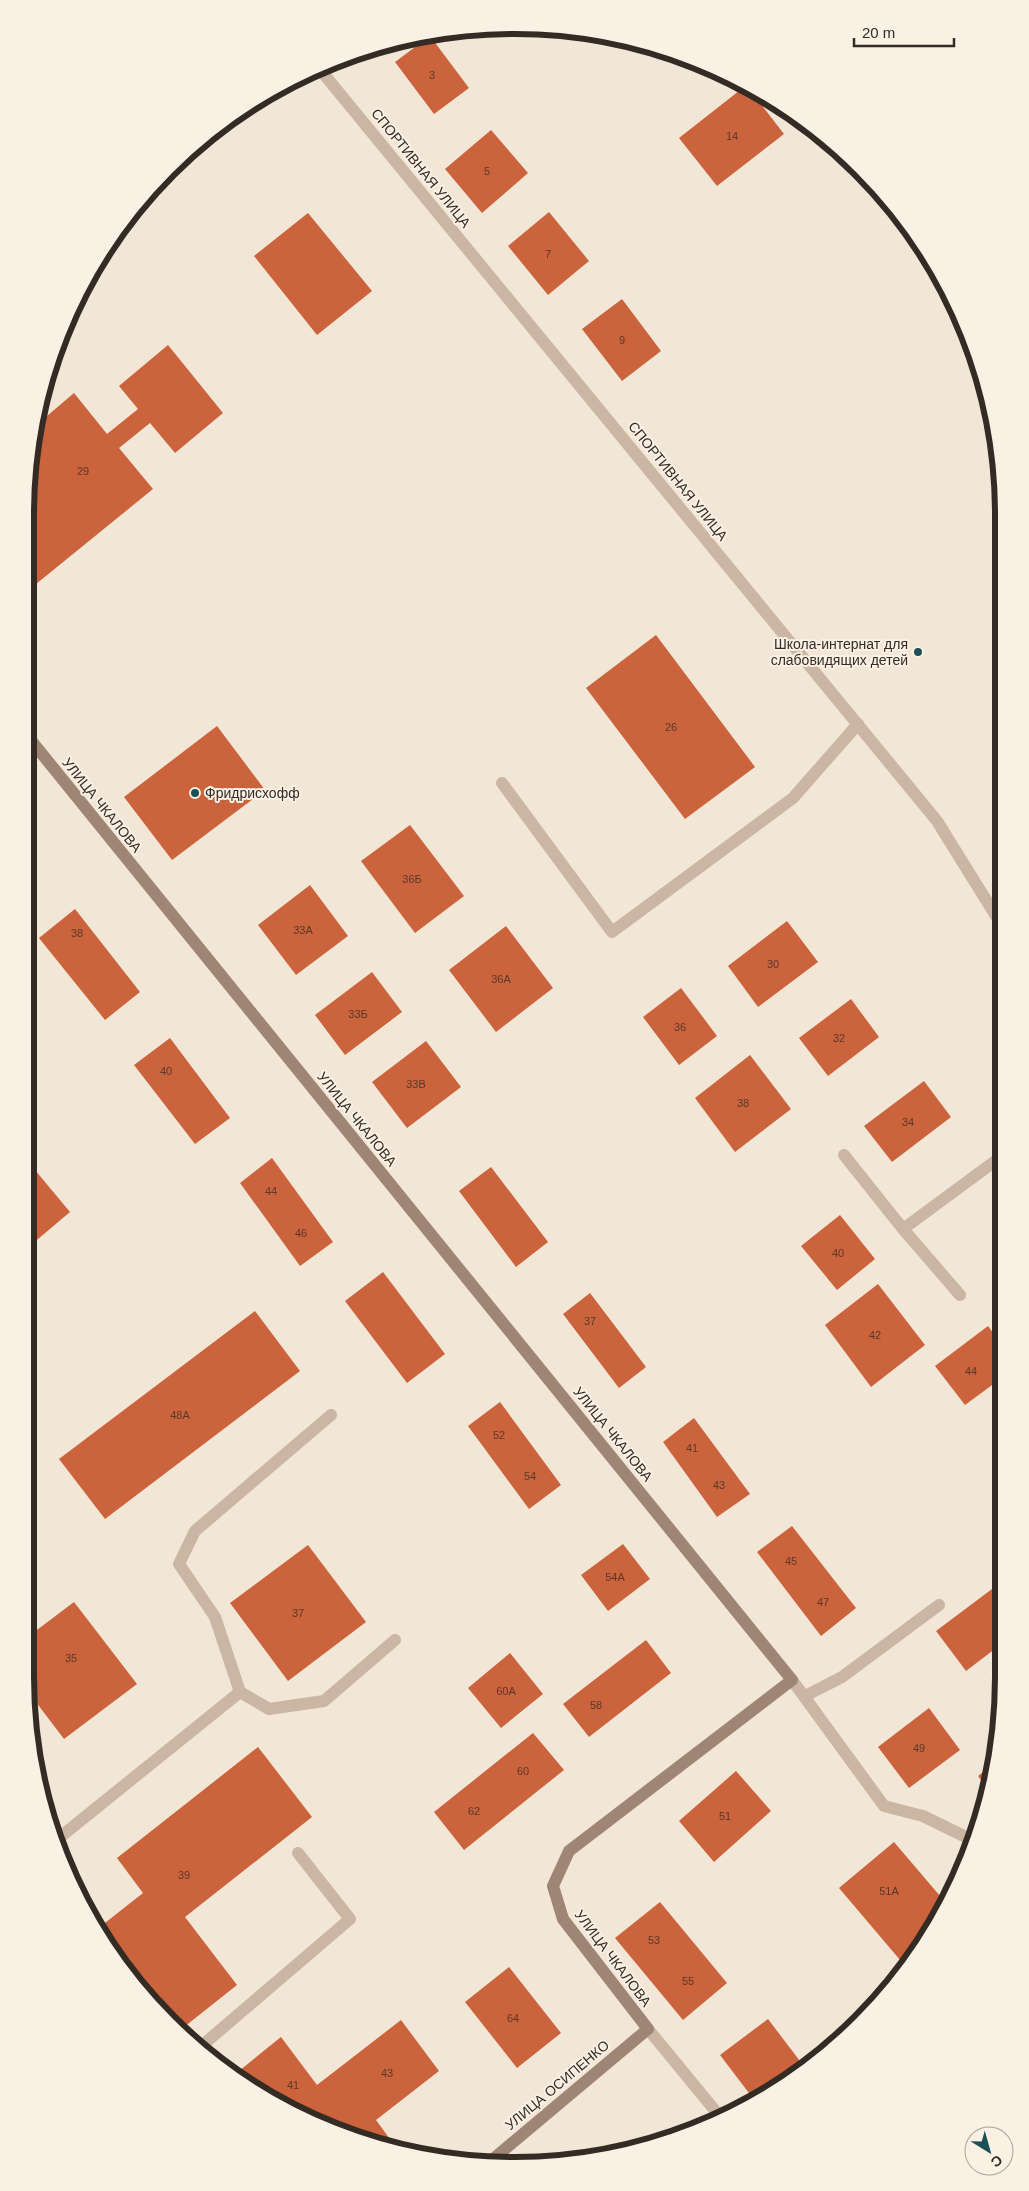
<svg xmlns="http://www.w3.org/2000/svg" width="1029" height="2191" font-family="Arial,sans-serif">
  <rect width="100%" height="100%" fill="#f2e6d7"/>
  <path fill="#cb633c" d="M430,36L469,88L434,114L395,62Z
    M744,87L750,90L784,134L717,186L679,138Z
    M491,130L528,173L482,213L445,169Z
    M549,212L589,261L548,295L508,246Z
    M308,213L372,291L317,335L254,256Z
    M622,299L661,351L622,381L582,329Z
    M168,345L223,413L175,453L150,423L119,448L153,489L25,593V514L34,427L74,393L107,434L138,409L119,386Z
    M656,635L755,767L685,819L586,688Z
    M217,726L265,790L172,860L124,797Z
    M410,825L464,896L415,933L361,861Z
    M310,885L348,936L296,975L258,925Z
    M75,909L140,992L105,1020L39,938Z
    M787,921L818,962L758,1007L728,966Z
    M506,926L553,988L496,1032L449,970Z
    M372,972L402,1012L345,1055L315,1015Z
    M681,988L717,1036L679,1065L643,1017Z
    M851,999L879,1037L828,1076L799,1038Z
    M170,1038L230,1118L195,1144L134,1065Z
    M426,1041L461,1087L407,1128L372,1082Z
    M750,1055L791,1109L735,1152L695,1098Z
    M924,1081L951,1117L892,1162L864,1126Z
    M25,1158L70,1212L25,1250Z
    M272,1158L333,1242L300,1266L240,1183Z
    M491,1167L548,1242L516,1267L459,1191Z
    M840,1215L875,1259L837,1290L801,1246Z
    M383,1272L445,1354L407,1383L345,1301Z
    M878,1284L925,1345L871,1387L825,1325Z
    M590,1293L646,1367L619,1388L563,1314Z
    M255,1311L300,1371L105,1519L59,1459Z
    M988,1326L1003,1346V1377L965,1405L935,1366Z
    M500,1402L561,1485L529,1509L468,1426Z
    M694,1418L750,1494L717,1517L663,1442Z
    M792,1526L856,1608L821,1636L757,1552Z
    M623,1544L650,1579L608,1611L581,1575Z
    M308,1545L366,1622L288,1681L230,1603Z
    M1004,1580V1642L966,1671L936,1631Z
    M74,1602L137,1684L64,1739L26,1689L25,1639Z
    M646,1640L671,1673L589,1737L563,1704Z
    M510,1653L543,1694L501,1728L468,1688Z
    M929,1708L960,1750L909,1788L878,1747Z
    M533,1733L564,1770L464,1850L434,1812Z
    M258,1747L312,1817L185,1917L237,1985L179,2031L126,1975L96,1930L143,1893L117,1858Z
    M995,1763V1772L989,1791L978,1776Z
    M736,1771L771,1811L714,1862L679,1821Z
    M894,1842L946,1903L922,1948L906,1967L839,1888Z
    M660,1902L727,1983L683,2020L615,1938Z
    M509,1967L561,2033L517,2068L465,2002Z
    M768,2019L806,2069L755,2101L720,2055Z
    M401,2020L439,2071L376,2120L395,2146L392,2148L327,2129L270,2100L234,2075L281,2037L317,2085Z"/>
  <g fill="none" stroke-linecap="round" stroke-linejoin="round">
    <path stroke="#cab6a3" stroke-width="12" d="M502,783L612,932L793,798L858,724
      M844,1155L903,1229
      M960,1295L903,1229L1002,1156
      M792,1680L884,1806L923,1816L974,1841
      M240,1692L215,1617L179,1564L195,1531L331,1415
      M805,1696L842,1677L939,1605
      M54,1842L240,1692L269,1709L324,1701L395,1640
      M198,2049L350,1919L298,1853"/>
    <path stroke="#cab6a3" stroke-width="12" d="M318,67L937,821L1001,924
      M648,2029L722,2119"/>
    <path stroke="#9e8574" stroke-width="12" d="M25,733L792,1680L569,1851L553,1886L563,1919L648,2029L486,2165"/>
  </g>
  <g fill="#195157" stroke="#faf0e3" stroke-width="2">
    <circle cx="918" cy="652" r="5"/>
    <circle cx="195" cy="793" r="5"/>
  </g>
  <g text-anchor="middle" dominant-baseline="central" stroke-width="4" stroke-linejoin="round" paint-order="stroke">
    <g font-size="11" fill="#5a392b">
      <text x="432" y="75">3</text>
      <text x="732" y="136">14</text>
      <text x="487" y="171">5</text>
      <text x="548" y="254">7</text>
      <text x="622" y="340">9</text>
      <text x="83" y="471">29</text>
      <text x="671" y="727">26</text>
      <text x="412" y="879">36Б</text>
      <text x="303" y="930">33А</text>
      <text x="77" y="933">38</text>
      <text x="773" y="964">30</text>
      <text x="501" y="979">36А</text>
      <text x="358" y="1014">33Б</text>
      <text x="680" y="1027">36</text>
      <text x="839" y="1038">32</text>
      <text x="166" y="1071">40</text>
      <text x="416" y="1084">33В</text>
      <text x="743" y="1103">38</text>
      <text x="908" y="1122">34</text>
      <text x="271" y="1191">44</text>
      <text x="301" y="1233">46</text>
      <text x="838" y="1253">40</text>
      <text x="590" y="1321">37</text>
      <text x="875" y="1335">42</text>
      <text x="971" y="1371">44</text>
      <text x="180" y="1415">48А</text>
      <text x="499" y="1435">52</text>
      <text x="692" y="1448">41</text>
      <text x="530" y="1476">54</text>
      <text x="719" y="1485">43</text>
      <text x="791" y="1561">45</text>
      <text x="615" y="1577">54А</text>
      <text x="823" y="1602">47</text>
      <text x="298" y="1613">37</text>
      <text x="71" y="1658">35</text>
      <text x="506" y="1691">60А</text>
      <text x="596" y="1705">58</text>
      <text x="919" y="1748">49</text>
      <text x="523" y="1771">60</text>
      <text x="474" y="1811">62</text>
      <text x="725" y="1816">51</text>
      <text x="184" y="1875">39</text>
      <text x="889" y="1891">51А</text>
      <text x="654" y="1940">53</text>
      <text x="688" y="1981">55</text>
      <text x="513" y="2018">64</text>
      <text x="387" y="2073">43</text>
      <text x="293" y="2085">41</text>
    </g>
    <g font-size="14" fill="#352b25" stroke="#faf0e3">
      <text transform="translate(421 168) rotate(51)">СПОРТИВНАЯ УЛИЦА</text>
      <text transform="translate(678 481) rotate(51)">СПОРТИВНАЯ УЛИЦА</text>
      <text transform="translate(102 805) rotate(51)">УЛИЦА ЧКАЛОВА</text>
      <text transform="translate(357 1119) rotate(51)">УЛИЦА ЧКАЛОВА</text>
      <text transform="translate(613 1434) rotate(51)">УЛИЦА ЧКАЛОВА</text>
      <text transform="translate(613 1958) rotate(53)">УЛИЦА ЧКАЛОВА</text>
      <text transform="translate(557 2085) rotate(-40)">УЛИЦА ОСИПЕНКО</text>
    </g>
    <g font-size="14" fill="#352b25" stroke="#faf0e3" text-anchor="end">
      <text x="908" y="644">Школа-интернат для<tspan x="908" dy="16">слабовидящих детей</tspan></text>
      <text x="205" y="793" text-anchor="start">Фридрисхофф</text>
    </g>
  </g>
  <path d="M0 0H1029V2191H0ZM514 34H515A480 480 0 0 1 995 514V1677A480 480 0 0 1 515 2157H514A480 480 0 0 1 34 1677V514A480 480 0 0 1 514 34Z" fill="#faf0e3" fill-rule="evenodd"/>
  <path fill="none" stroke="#352b25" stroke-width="6" d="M514 34H515A480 480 0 0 1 995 514V1677A480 480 0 0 1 515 2157H514A480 480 0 0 1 34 1677V514A480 480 0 0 1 514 34Z"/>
  <g transform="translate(989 2151) rotate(143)"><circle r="24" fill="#faf0e3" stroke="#aba197"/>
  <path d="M0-4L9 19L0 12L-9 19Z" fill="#195157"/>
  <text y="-8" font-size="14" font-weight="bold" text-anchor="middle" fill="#352b25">С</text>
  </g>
  <path d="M854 38v8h100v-8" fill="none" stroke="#352b25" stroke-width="2.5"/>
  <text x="862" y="38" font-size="15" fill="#352b25" stroke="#faf0e3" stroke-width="4" paint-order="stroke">20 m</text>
</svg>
